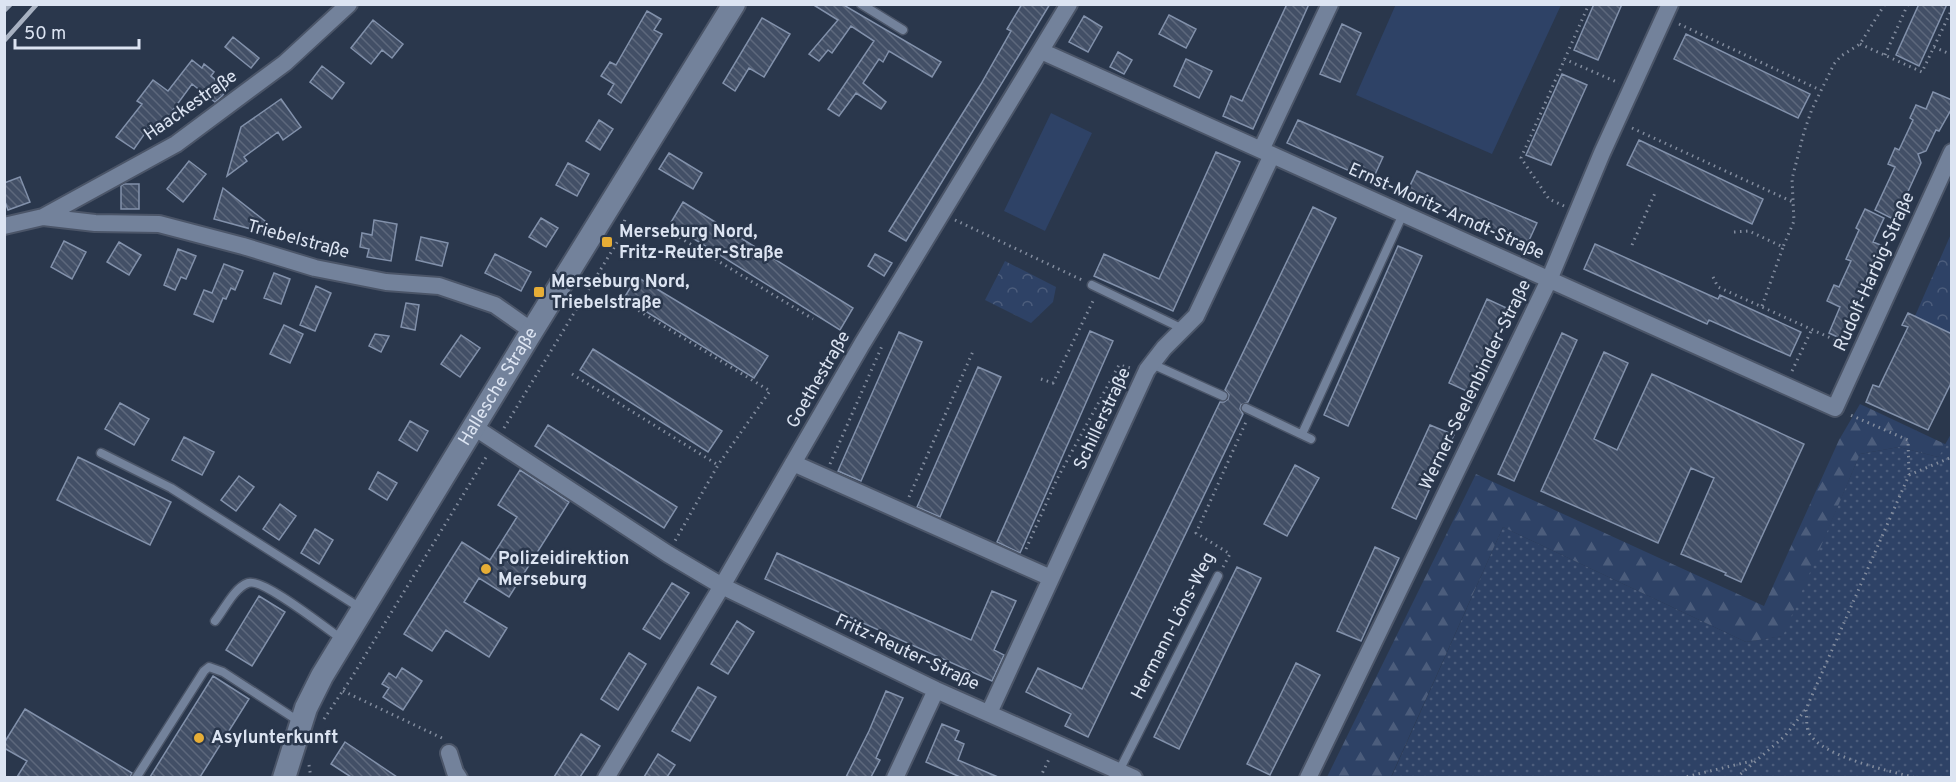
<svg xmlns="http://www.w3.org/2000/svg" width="1956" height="782" font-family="Overpass,sans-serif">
  <defs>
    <pattern id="grass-dots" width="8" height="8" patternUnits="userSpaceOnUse" patternTransform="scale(1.5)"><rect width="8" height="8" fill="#2e4266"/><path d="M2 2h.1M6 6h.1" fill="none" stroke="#4c5d7c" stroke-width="1.8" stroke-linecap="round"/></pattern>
    <pattern id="forest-firs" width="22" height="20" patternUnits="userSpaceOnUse" patternTransform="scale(1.5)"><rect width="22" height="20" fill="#2e4266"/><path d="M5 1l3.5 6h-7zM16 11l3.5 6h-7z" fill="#4c5d7c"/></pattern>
    <pattern id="park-crowns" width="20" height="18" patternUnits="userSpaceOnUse" patternTransform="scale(1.5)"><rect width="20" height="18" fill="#2e4266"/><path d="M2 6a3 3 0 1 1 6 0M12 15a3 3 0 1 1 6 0" fill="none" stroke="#4c5d7c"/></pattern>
    <pattern id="building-back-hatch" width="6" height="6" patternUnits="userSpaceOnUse" patternTransform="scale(1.5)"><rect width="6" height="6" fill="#424f66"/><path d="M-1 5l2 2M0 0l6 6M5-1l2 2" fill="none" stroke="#5d687c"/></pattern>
  </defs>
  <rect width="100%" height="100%" fill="#2a374c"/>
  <path fill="url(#grass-dots)" d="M1951,434V777L1391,778L1503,527L1746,642L1782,636L1860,454L1899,447L1938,457Z"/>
  <path fill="url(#forest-firs)" d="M1860,404L1947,445L1938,457L1899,447L1860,454L1783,636L1746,642L1503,527L1391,777H1327L1476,474L1764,606L1839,440Z"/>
  <path fill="url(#park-crowns)" d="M1951,234V334L1915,316Z
    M1005,261L1056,287L1053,302L1031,323L985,300Z"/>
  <path fill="#2e4266" d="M1396,4L1561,5L1492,154L1356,95Z
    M1051,113L1092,133L1045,231L1004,211Z"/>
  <path fill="url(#building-back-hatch)" stroke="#8291ab" stroke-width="1.5" d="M812,4H842L941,62L932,77L889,51L883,62L879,59L863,83L886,102L881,109L856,93L839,116L828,109L874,41L851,26L832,53L828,50L819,61L809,54L838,20Z
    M1022,4H1050L906,241L889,231L981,84L1011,31L1007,29Z
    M1287,4H1309L1253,129L1223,116L1231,96L1242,101Z
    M1594,4H1622L1598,60L1574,50Z
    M1919,4H1947L1919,66L1896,55Z
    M647,11L661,19L654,30L662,34L621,103L608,94L614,84L601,76L610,62L616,65Z
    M1169,15L1196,29L1186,48L1159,34Z
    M1084,16L1102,27L1088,52L1069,42Z
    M762,18L790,34L764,77L749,68L735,91L723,83Z
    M373,20L403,44L392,58L382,50L371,64L351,48Z
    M1342,24L1361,33L1340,82L1320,74Z
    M1686,34L1810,94L1798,118L1674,59Z
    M233,37L259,58L251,68L225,47Z
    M1118,52L1132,60L1124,74L1110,67Z
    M1186,59L1212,71L1199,98L1174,86Z
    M192,60L202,68L204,64L214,72L211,76L228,89L222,96L215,102L192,84L157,132L150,126L134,149L116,137L142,104L137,101L153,80L168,91Z
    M322,66L344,83L332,99L310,82Z
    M1562,74L1587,85L1551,165L1526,155Z
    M1933,92L1952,100V108L1939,131L1936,130L1926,151L1918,154L1921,163L1895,220L1875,210L1895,167L1888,164L1895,148L1899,150L1913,120L1910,118L1916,105L1926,109Z
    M281,99L301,127L283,140L278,132L244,157L247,161L227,176L241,127Z
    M599,120L613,129L600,150L586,141Z
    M1298,120L1383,157L1372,181L1287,143Z
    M1639,140L1763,199L1752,224L1627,165Z
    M1216,152L1240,162L1173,311L1094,276L1104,254L1159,279Z
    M669,153L702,173L693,189L659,169Z
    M189,161L206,174L183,202L167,189Z
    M568,163L589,174L577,196L556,185Z
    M1417,171L1537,223L1526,247L1406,194Z
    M20,177L30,202L8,210L4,199V183Z
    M124,184H139V209H121V186Z
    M223,188L265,221L262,232L214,219Z
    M683,202L853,308L840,330L670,224Z
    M1313,207L1336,218L1248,402L1241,405L1240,409L1243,414L1088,737L1065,726L1071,714L1026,692L1038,668L1082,689L1220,402H1224L1228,399L1229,395L1225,390Z
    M1865,209L1884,218L1873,242L1883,246L1842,339L1829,333L1840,307L1827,301L1834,285L1839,287L1851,261L1846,259L1859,230L1856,228Z
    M541,218L558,228L546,247L529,237Z
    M374,220L397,224L391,261L367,257L369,249L360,247L362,233L372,235Z
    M421,237L448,243L442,266L416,260Z
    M64,241L86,252L72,279L51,267Z
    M119,242L141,255L129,275L107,262Z
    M1595,244L1718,299L1720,295L1801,332L1790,356L1709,320L1707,324L1584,269Z
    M1398,246L1422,256L1348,426L1324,415Z
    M178,249L196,256L186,279L181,277L175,290L164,285Z
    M495,254L531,272L521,291L485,273Z
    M875,254L892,263L884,276L868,266Z
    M224,264L243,271L235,290L231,288L226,299L223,298L213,322L194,314L204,290L212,293Z
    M274,273L290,279L281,304L264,298Z
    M637,277L768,356L754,378L624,298Z
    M316,286L331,293L315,331L300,325Z
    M1487,299L1511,310L1473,394L1449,383Z
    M406,303L419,305L415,330L401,327Z
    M1908,313L1952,334V381L1928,430L1866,402L1873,385L1879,387L1908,327L1902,325Z
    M284,325L303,334L290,363L270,354Z
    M1090,331L1113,341L1020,553L997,542Z
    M899,332L922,342L861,481L838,471Z
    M1562,333L1577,340L1514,481L1498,474Z
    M375,334L389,336L381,352L369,346Z
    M461,335L480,348L460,377L441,364Z
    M593,349L722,431L708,452L580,370Z
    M1604,352L1628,363L1594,439L1617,450L1652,374L1804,444L1741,582L1725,575L1726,573L1681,554L1714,478L1691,468L1658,543L1541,491Z
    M978,367L1001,377L940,517L917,507Z
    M120,403L149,419L134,445L105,429Z
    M410,421L428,431L417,451L399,440Z
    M548,425L677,507L664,528L535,446Z
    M1430,425L1454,435L1416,519L1392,508Z
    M184,437L214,452L202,475L172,460Z
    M78,457L171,502L150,545L57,500Z
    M1295,465L1319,478L1287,536L1264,524Z
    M520,470L569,502L509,597L479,578L464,602L507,628L489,657L446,630L432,651L404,634L462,542L490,560L517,517L498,505Z
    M378,472L397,483L387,500L369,489Z
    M239,476L254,487L236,511L221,500Z
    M280,504L296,516L279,540L263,529Z
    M315,529L333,540L319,564L301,553Z
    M1375,547L1399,558L1361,641L1337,631Z
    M777,553L971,640L992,591L1016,601L994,650L1004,655L992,681L765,579Z
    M1237,567L1261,578L1179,749L1154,737Z
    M672,583L689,593L660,639L643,629Z
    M259,596L285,612L252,666L226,650Z
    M737,621L754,632L728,674L711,664Z
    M629,653L646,664L618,710L601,699Z
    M1296,663L1320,675L1270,775L1247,764Z
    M402,668L422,681L403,710L383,697L389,688L382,684L389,673L396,678Z
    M213,676L249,699L200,777H150Z
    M698,687L716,697L690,741L672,731Z
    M886,691L903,698L876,758L880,760L871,777H846L869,731Z
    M25,709L132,773L130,777H17L27,761L4,748V743Z
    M942,724L959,731L955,740L964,744L958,760L998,777H960L926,762Z
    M581,734L600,746L594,756L580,777H554Z
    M345,742L397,777H351L331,764Z
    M658,754L675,765L667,777H644Z"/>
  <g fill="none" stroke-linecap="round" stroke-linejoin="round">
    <g stroke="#4b5568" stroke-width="11">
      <path id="lane" d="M861,4L903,30
        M1092,285L1183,329
        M1152,364L1223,396
        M1246,408L1311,439
        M1302,434L1403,214
        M101,453L171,488L362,609
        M215,621C224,610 234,588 248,583C262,577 328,630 343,640
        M1119,771L1218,576
        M136,778L204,671L209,667L223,672L300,722"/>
    </g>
    <g stroke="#4b5568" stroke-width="20">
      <path id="street" d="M1041,51L1835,408L1952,152
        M1261,150L1330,4
        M43,217L95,223L159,224L243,246L315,268L386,282L439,286L495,305L532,331
        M4,226L43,217L176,144L285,63L349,4
        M474,427L668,554L722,586L936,690L1134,778
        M793,463L1051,578
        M989,713L1147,370L1164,348L1196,316L1272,155
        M449,753L455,772L459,778
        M606,778L722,586L862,344L1069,4
        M895,778L936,690
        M1308,778L1549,280L1602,153L1670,4"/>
    </g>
    <g stroke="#4b5568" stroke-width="26">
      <g id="secondary">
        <path id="s1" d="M284,778L306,708L322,676L532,331L734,4"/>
      </g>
    </g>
    <path stroke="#828c9e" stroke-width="3" stroke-dasharray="1.5 4.5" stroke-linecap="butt" d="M1679,24L1820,90
      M1860,44L1922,72L1952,9
      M1934,47L1952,55
      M1885,55L1908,4
      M1564,59L1619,83
      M1632,128L1795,203
      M1564,206L1549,199L1521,158L1589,4
      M955,220L1082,280
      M664,228L813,319
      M1734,232L1749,231L1783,247L1794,221L1792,179L1804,132L1812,109L1834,64L1841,56L1860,44L1885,4
      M1632,245L1655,193
      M1713,277L1718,287L1846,345
      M618,298L770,391L718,465L675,541
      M1762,306L1783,247
      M1792,371L1812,329
      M572,374L718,465
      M1041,379L1053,383L1094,299
      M504,428L621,236L625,219
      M830,464L882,346
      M1909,475L1952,457
      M909,497L974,349
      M1026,549L1057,479L1119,365L1131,368
      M1223,567L1230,554L1196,533L1246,422
      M343,691L444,739
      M1806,710C1807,717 1806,728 1809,733C1824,758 1888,770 1916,778
      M324,719L352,677L488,454
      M309,765L311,778
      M1040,778L1050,757
      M1681,778L1756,760
      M1736,778L1785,736L1806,709L1909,475L1908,440L1848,414"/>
    <use href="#lane" stroke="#73829b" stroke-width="8"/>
    <use href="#street" stroke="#73829b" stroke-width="16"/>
    <use href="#secondary" stroke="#73829b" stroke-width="22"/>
    <path stroke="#a7b1c1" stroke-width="4.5" d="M4,11L11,4
      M4,41L37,4"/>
  </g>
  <g fill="#e6ad36" stroke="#2a374c" stroke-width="2">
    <rect x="601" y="236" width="12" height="12" rx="3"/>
    <rect x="533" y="286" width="12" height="12" rx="3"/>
    <circle cx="486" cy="569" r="6"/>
    <circle cx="199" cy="738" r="6"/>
  </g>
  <g text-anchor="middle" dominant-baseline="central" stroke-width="5" stroke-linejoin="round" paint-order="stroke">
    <g font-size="18" fill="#dce4f2" stroke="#2a374c">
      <text transform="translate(191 106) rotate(-35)">Haackestraße</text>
      <text transform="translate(1446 212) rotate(24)">Ernst-Moritz-Arndt-Straße</text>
      <text transform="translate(298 240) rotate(15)">Triebelstraße</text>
      <text transform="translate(1875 272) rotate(-66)">Rudolf-Harbig-Straße</text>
      <text transform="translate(819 380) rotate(-60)">Goethestraße</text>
      <text transform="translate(1476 385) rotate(-64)">Werner-Seelenbinder-Straße</text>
      <text stroke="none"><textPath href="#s1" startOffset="448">Hallesche Straße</textPath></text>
      <text transform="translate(1103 419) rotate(-65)">Schillerstraße</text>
      <text transform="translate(1174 626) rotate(-63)">Hermann-Löns-Weg</text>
      <text transform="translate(907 653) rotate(25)">Fritz-Reuter-Straße</text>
    </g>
    <g font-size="18" font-weight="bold" fill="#dce4f2" stroke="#2a374c" text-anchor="start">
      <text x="619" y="232">Merseburg Nord,<tspan x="619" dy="21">Fritz-Reuter-Straße</tspan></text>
      <text x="551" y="282">Merseburg Nord,<tspan x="551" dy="21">Triebelstraße</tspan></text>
      <text x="498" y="559">Polizeidirektion<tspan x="498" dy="21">Merseburg</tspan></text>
      <text x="211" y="738">Asylunterkunft</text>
    </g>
  </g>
  <rect width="1956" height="782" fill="none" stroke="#dce4f2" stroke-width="12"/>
  <path d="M15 39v9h124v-9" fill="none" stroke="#dce4f2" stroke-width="3"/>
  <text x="24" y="39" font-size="18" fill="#dce4f2" stroke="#2a374c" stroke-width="4.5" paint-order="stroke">50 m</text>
</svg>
